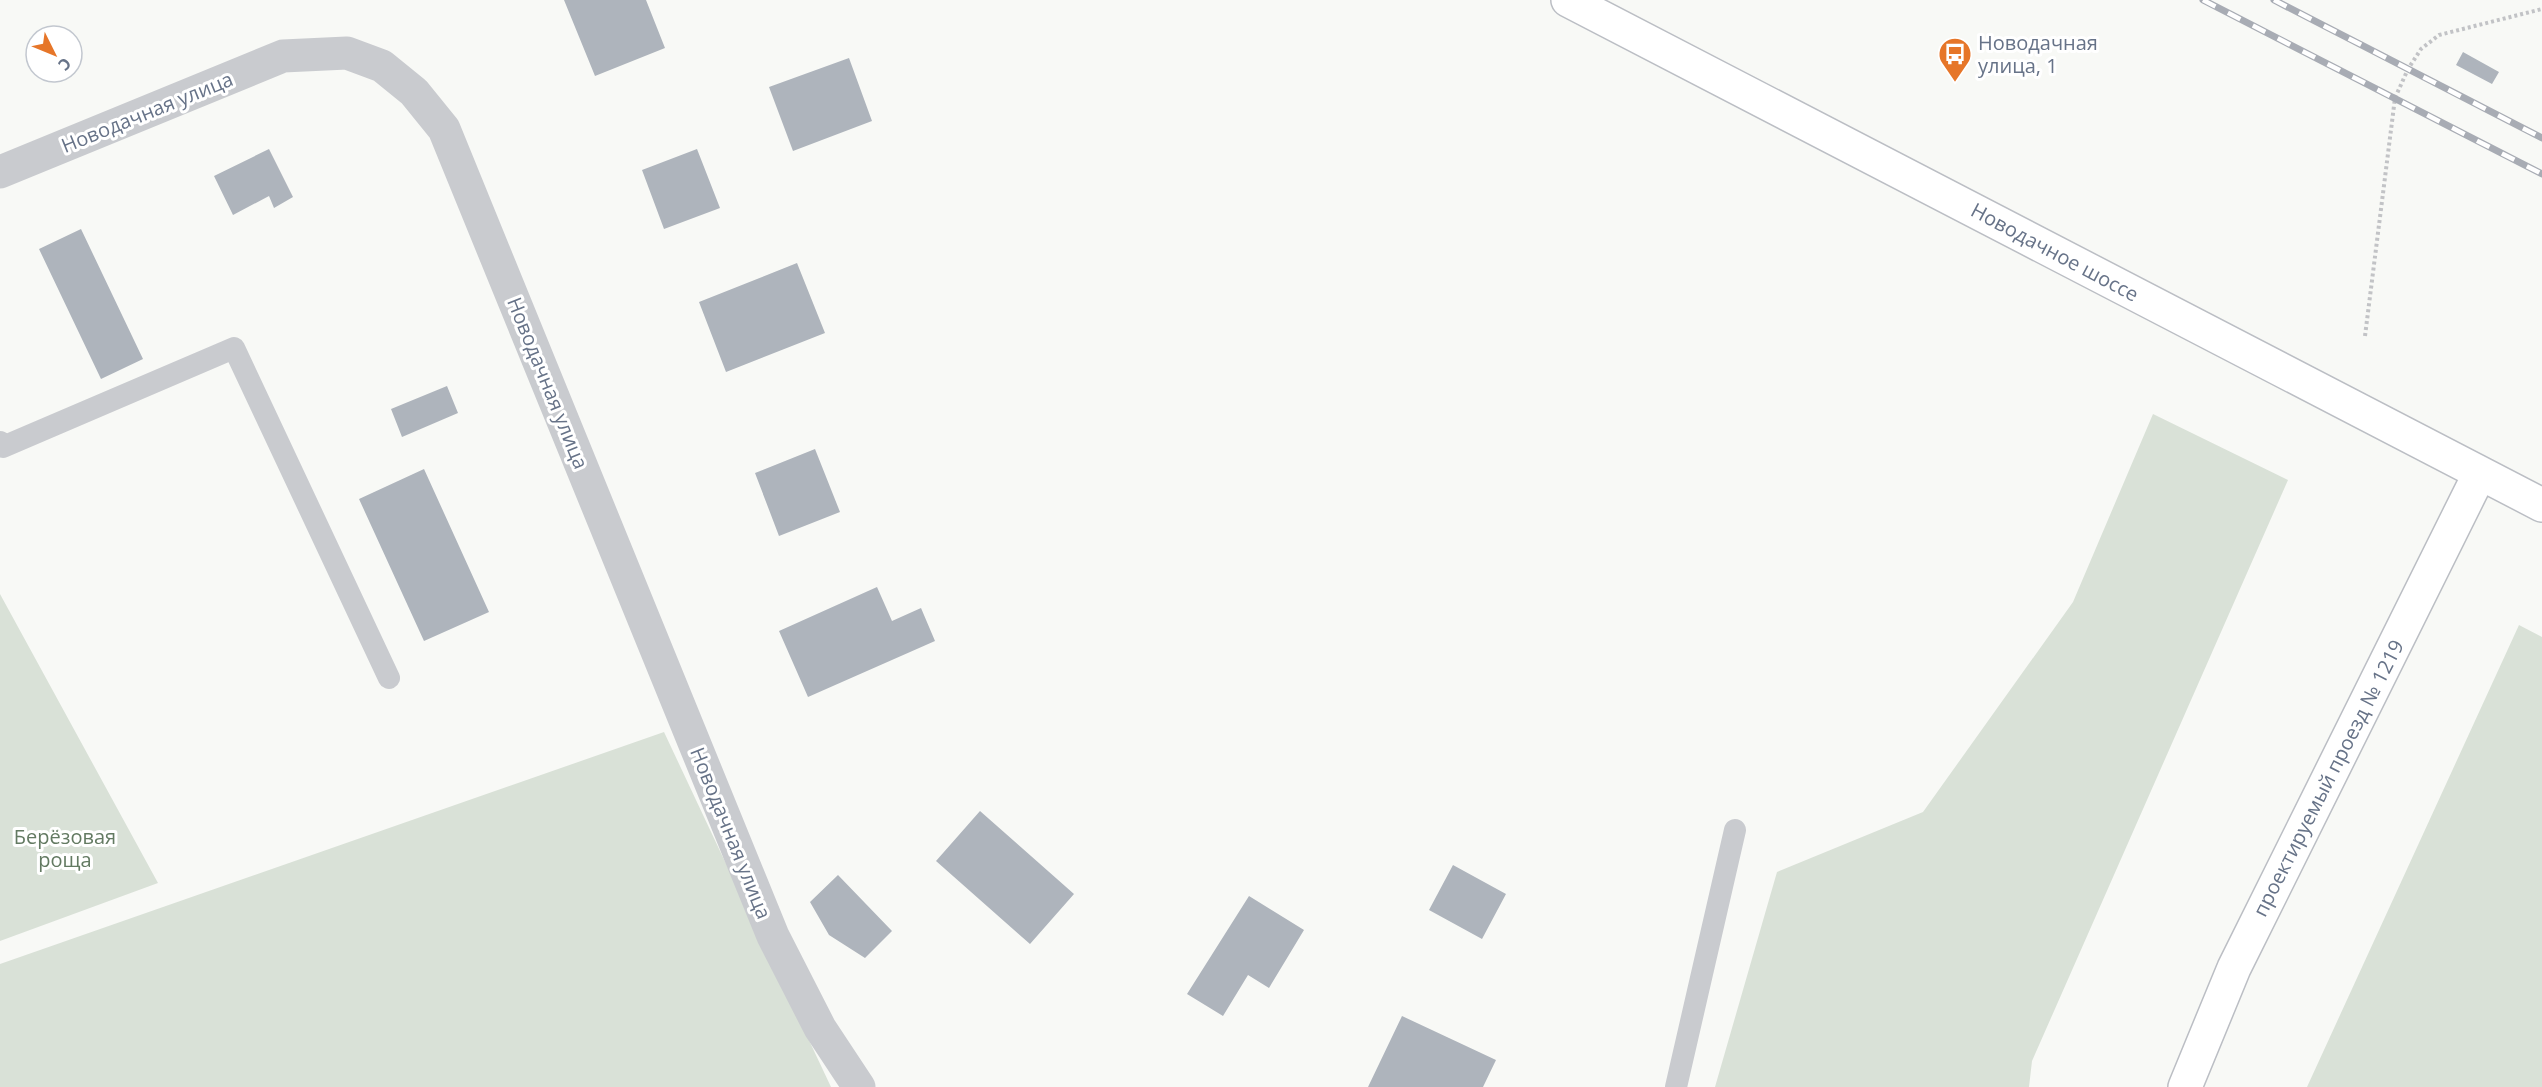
<svg xmlns="http://www.w3.org/2000/svg" width="2542" height="1087" font-family="'Open Sans',sans-serif">
  <rect width="100%" height="100%" fill="#f8f9f6"/>
  <path fill="#d9e1d7" d="M2153,414L2288,480L2032,1061L2029,1087H1715L1777,872L1923,812L2073,602Z
    M0,594L158,883L0,941Z
    M2519,625L2542,637V1087H2307Z
    M664,732L831,1087H0V964Z"/>
  <path fill="#aeb4bc" d="M564,0H646L665,48L595,76Z
    M2463,52L2499,72L2492,84L2456,65Z
    M849,58L872,121L793,151L769,87Z
    M269,149L293,197L274,208L269,196L233,215L214,176Z
    M697,149L720,208L664,229L642,170Z
    M81,229L143,359L101,379L39,249Z
    M797,263L825,333L726,372L699,302Z
    M447,386L458,413L402,437L391,409Z
    M815,449L840,512L779,536L755,473Z
    M424,469L489,612L424,641L359,499Z
    M877,587L892,621L921,608L935,641L808,697L779,631Z
    M980,811L1074,894L1030,944L936,861Z
    M1453,865L1506,894L1482,939L1429,910Z
    M838,875L892,931L865,958L829,935L810,902Z
    M1249,896L1304,930L1269,988L1248,975L1223,1016L1187,994Z
    M1402,1016L1496,1060L1483,1087H1368Z"/>
  <g fill="none" stroke-linecap="round" stroke-linejoin="round">
    <g stroke="#bbbec4" stroke-width="36">
      <path id="secondary" d="M1568,0L2542,505
        M2185,1087L2234,968L2480,473"/>
    </g>
    <path stroke="#c2c3c6" stroke-width="4" stroke-dasharray="3 3" stroke-linecap="butt" d="M2365,336L2395,98L2408,69L2421,49L2439,35L2542,9"/>
    <path stroke="#c9cbcf" stroke-width="22" d="M0,442L3,447L234,348L389,678
      M1676,1087L1735,830"/>
    <path stroke="#c9cbcf" stroke-width="33" d="M0,172L283,56L347,53L382,66L414,92L444,129L773,936L820,1028L859,1087"/>
    <use href="#secondary" stroke="#fff" stroke-width="33"/>
    <g stroke="#a8acb4" stroke-width="7">
      <path id="rail" d="M2203,0L2542,174
        M2274,0L2542,138"/>
    </g>
    <use href="#rail" stroke="#fff" stroke-width="4.5" stroke-dasharray="14" stroke-linecap="butt"/>
  </g>
  <defs>
    <g id="bus-pin" transform="scale(1.725)"><path d="M0 17L-7.5 6A9.5 9.5 0 1 1 7.5 6Z" fill="#e67629" stroke="#fff"/><path d="M-5-6H5V4H4V6H2V4H-2V6H-4V4H-5ZM-3.5-4V0h7V-4ZM-3.5 1.2v1.5H-2V1.2ZM2 1.2v1.5H3.5V1.2Z" fill="#fff"/></g>
  </defs>
  <g fill-rule="evenodd">
    <use href="#bus-pin" x="1955" y="54"/>
  </g>
  <g text-anchor="middle" dominant-baseline="central" stroke-width="6" stroke-linejoin="round" paint-order="stroke">
    <g font-size="20" fill="#677388" stroke="#fff" text-anchor="start">
      <text x="1978" y="42">Новодачная<tspan x="1978" dy="23">улица, 1</tspan></text>
    </g>
    <g font-size="20" fill="#677388" stroke="#fff">
      <text transform="translate(147 112) rotate(-22)">Новодачная улица</text>
      <text transform="translate(2055 252) rotate(28)">Новодачное шоссе</text>
      <text transform="translate(548 383) rotate(68)">Новодачная улица</text>
      <text transform="translate(2328 778) rotate(-63)">проектируемый проезд № 1219</text>
      <text transform="translate(731 833) rotate(68)">Новодачная улица</text>
    </g>
    <g font-size="20" fill="#637a62" stroke="#fff">
      <text x="65" y="836">Берёзовая<tspan x="65" dy="23">роща</tspan></text>
    </g>
  </g>
  <g transform="translate(54 54) rotate(133)"><circle r="28" fill="#ffffff" stroke="#c2c7cf" stroke-width="1.5"/>
  <path d="M0-4.5L10 22L0 15L-10 22Z" fill="#e67629"/>
  <text y="-9" font-size="16" font-weight="bold" text-anchor="middle" fill="#677388">С</text>
  </g>
</svg>
